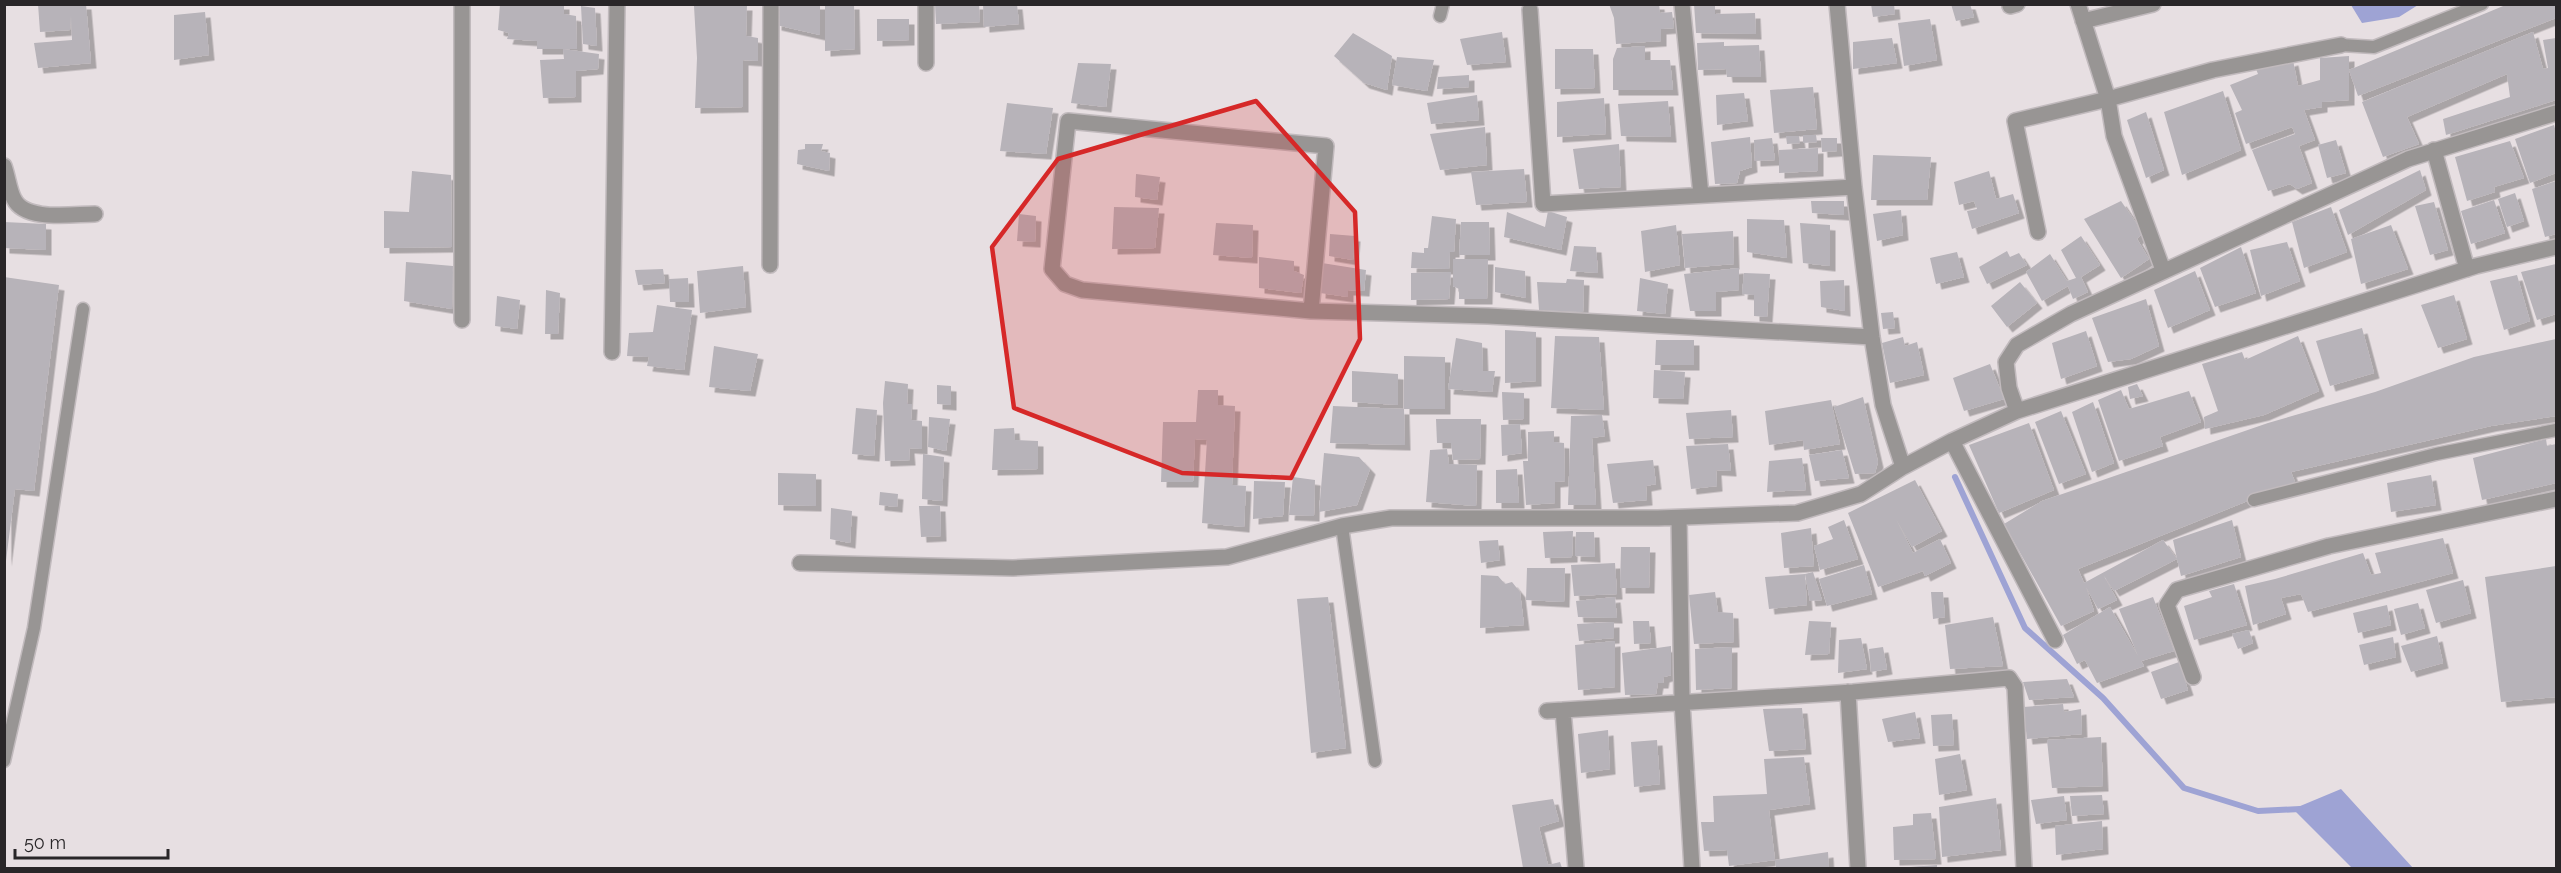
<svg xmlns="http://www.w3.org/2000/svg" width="2561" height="873" font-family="Raleway,sans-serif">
  <defs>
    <filter id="shadow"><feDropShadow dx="5.5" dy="5.5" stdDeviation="0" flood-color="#0004"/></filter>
  </defs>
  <rect width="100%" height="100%" fill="#e7dfe2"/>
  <path fill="#9ea3d4" d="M2351,5H2418L2399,17L2362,23Z
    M2341,789L2413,868H2352L2293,809Z"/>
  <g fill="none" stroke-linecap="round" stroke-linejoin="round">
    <path stroke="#9ea3d4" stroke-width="6" d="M1955,477L2025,628L2103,698L2184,788L2258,811L2300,809"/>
  </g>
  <path fill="#b7b3b9" filter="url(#shadow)" d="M38,4H86L91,63L38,68L34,43L72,40L71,15L70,30L40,32Z
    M500,4H564V14L576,16L577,49H537V41L507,39L509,33L498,30Z
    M777,4H820V35L776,25Z
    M825,4H854L855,49L825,51Z
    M935,4H979L980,22L936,24Z
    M983,4H1017L1019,24L984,27Z
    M1609,4H1659L1660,13L1672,12L1674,28L1661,29V41L1616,44L1614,18Z
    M1694,4H1715V14L1755,13L1756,34L1696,33Z
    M1871,4H1894L1895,14L1873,17Z
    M1951,4H1970L1974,17L1956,21Z
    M2508,4H2556V18L2358,96L2349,70Z
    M747,5L746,36L758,38V61L743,60V107L695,108L697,58L694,6Z
    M581,6L595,8L597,46L583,44Z
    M205,12L209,55L174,60V15Z
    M877,19H909V40L877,41Z
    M1930,19L1937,60L1904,66L1898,23Z
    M1502,32L1506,62L1467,65L1460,39Z
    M2533,32L2543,69L2548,68L2543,40L2556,38V100L2446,135L2443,119L2510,97L2507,74L2407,117L2419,144L2383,157L2362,102Z
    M1353,33L1392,56L1387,90L1364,83L1334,56Z
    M1892,38L1897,63L1853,69V42Z
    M1724,42V46L1759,45L1761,77H1727L1726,69L1698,70L1697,43Z
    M1645,46V60H1670L1673,90H1613V59L1617,48Z
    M563,49L599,54L598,69L576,71V97L543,98L540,60L564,59Z
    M1555,49H1593L1595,88L1555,89Z
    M2349,56V100L2322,102V107L2304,110L2315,140L2299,146L2312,183L2297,189L2290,184L2268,191L2252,150L2295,134L2292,127L2246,144L2235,113L2242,110L2230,85L2258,74L2256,69L2293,60L2298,86L2320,80V58Z
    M1397,57L1434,60L1427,91L1392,85Z
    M1078,63L1111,64L1106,107L1071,103Z
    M1469,75V87L1437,89L1438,77Z
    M1813,87L1817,129L1774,133L1770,90Z
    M2223,91L2241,150L2182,175L2164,112Z
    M1744,93L1748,121L1717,125L1716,95Z
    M1477,95L1479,120L1431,124L1427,103Z
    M1604,98L1606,134L1557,137V102Z
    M1668,101L1671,137L1621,136L1618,104Z
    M1007,103L1053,108L1046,154L1000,151Z
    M2146,112L2164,170L2146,178L2127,120Z
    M2554,125L2556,132V173L2530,183L2515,139Z
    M1485,127L1487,165L1440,170L1430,134Z
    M1803,135H1816L1817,142L1803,143Z
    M1786,136H1799L1800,143L1787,144Z
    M1750,137L1752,167L1740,171L1737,183L1715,184L1711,142Z
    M1772,138L1775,160L1755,161L1754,140Z
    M1821,138H1837V151L1822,152Z
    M2336,140L2346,173L2327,178L2318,145Z
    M2510,141L2524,178L2494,187L2495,192L2467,201L2455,157Z
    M805,144H823L821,151L830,153L829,171L797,164L798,150L805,149Z
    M1619,144L1621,187L1579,189L1573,149Z
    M1818,148V171L1779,173V150Z
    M1873,155L1931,157L1927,200H1871Z
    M1524,169L1527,202L1476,205L1471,172Z
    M2420,170L2426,190L2348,235L2339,210Z
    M412,171L451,175L452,247L384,248V211L409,212Z
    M1989,171L1996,199L2013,194L2019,213L1972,229L1967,211L1977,209L1974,201L1959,205L1954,182Z
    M1136,174L1160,177L1157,200L1135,197Z
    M2556,181V234L2545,237L2532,189Z
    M2515,193L2524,221L2507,227L2498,199Z
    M2494,200L2505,233L2471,244L2461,211Z
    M1811,201H1844V215L1812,213Z
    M2121,201L2143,233L2137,239L2149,259L2121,278L2084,219Z
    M2434,202L2448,250L2430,255L2415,206Z
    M1114,207L1159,208L1155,248L1112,249Z
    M2331,207L2347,252L2304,268L2292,222Z
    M1901,210L1903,235L1877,241L1873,214Z
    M1548,211L1567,217L1561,250L1504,237L1507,212L1545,227Z
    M1019,214L1036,216L1035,242L1017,241Z
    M1432,216L1456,219L1454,252H1450L1449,269L1411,268L1412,252L1424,253V248H1428Z
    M1747,219L1784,220L1787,258L1747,252Z
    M4,222L46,224V250L4,248Z
    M1461,222H1489L1490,255H1459Z
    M1216,223L1253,225L1252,258L1213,255Z
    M1800,223L1830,225V266L1803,263Z
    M1676,225L1680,265L1645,272L1641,231Z
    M2391,225L2408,269L2361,284L2351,239Z
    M1733,231L1734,264L1685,268L1682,234Z
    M1330,234L1355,236L1353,260L1329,256Z
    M2081,236L2100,265L2081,277L2088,292L2073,299L2068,286L2042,301L2026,272L2050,254L2067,281L2076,278L2061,250Z
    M2287,242L2300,281L2261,296L2250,250Z
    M1574,246L1596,247L1598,273L1570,271Z
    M2241,247L2256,293L2215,307L2200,268Z
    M2007,251L2010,257L2019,253L2027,265L1987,284L1979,267Z
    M1957,252L1964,277L1936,284L1930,258Z
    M1259,257L1294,261V271L1304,275L1301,293L1259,288Z
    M1453,259H1488L1487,299H1459V289L1453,286Z
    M406,262L453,266L452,309L404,301Z
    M1322,263L1366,270L1364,291L1348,290V297L1320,293Z
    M2556,264V314L2537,320L2521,272Z
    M743,266L746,307L700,313L697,271Z
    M1495,267L1525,271L1526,298L1495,292Z
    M1739,268V290L1716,292V311H1690L1684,274Z
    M663,269L665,283L638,285L635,270Z
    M2195,271L2210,310L2168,328L2154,290Z
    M1451,272L1449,299L1411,300V273Z
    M1744,273L1770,274L1767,317L1754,316V295L1742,294Z
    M2517,275L2530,321L2504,330L2490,281Z
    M4,277L59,285L34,491L15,489L6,561Z
    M688,278L689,302H670L669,279Z
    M1640,278L1668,284L1665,314L1637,311Z
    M1567,279L1584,280L1583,312L1539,310L1537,282L1566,283Z
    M1844,280L1845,311L1821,307L1820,281Z
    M2020,282L2037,303L2007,327L1991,306Z
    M546,290L560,293L558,334H545Z
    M2454,295L2467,339L2438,348L2421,305Z
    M497,296L520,300L517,329L495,326Z
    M2146,299L2159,346L2131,359L2108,362L2092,318Z
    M657,305L692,310L684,370L647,366L649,357L627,356L629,333L653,332Z
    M1893,312L1895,328L1883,329L1881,313Z
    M2362,328L2374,373L2330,386L2316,341Z
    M1505,330L1536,332V381L1505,383Z
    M2086,331L2097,366L2061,379L2052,343Z
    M1555,336L1599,337L1604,410L1551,408Z
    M2298,336L2319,391L2264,415L2205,429L2204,417L2218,411L2202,364L2242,352L2245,360Z
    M1903,337L1905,346L1917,342L1924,375L1890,383L1882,343Z
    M1456,338L1482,343L1483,371H1495L1492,392L1448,389Z
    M2556,339V416L2491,426L2291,472L2295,482L2078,569L2084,583L2163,540L2177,559L2173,540L2232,520L2241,557L2181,576L2177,559L2114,591L2104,576L2117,600L2098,609L2086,587L2094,611L2061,626L2004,524L2042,501L2268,423L2375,392L2474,357Z
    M1656,340H1694V365H1655Z
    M714,346L758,354L750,391L709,387Z
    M1404,356L1445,357V409H1404Z
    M1990,364L2004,399L1964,411L1953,378Z
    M1654,370L1685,372L1683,399L1653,398Z
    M1352,371L1398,374V405L1352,402Z
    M885,381L908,384L907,404H912L911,420L922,421V449L909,448L910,460L885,461L883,403Z
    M2137,384L2143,396L2130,399L2128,387Z
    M937,385L951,386V405L937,404Z
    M1198,390H1218V405L1235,406L1232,485L1246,486L1244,527L1202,523L1207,440L1195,439L1193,482H1161L1163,422H1196Z
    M2121,390L2129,409L2189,391L2201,422L2160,437L2163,446L2119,461L2098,400Z
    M1502,392L1524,393V419L1503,420Z
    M1863,397L1878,462L1875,473L1855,474L1834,407Z
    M1831,400L1840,444L1804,450L1803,440L1769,445L1765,411Z
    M2093,402L2114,463L2092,472L2072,412Z
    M1333,406L1404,409L1405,445L1330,443Z
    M856,408L877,410L874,456L852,454Z
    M1731,410L1733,437L1689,439L1686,413Z
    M2061,411L2086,474L2059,484L2035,422Z
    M1602,415L1605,436L1592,438L1596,505H1568L1571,416Z
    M929,417L950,419L946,451L928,447Z
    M1436,419H1481L1480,459L1453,460L1451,443H1437Z
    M2029,423L2054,490L1999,513L1969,445Z
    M1520,424L1522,453L1502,456L1501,425Z
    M1014,428L1015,440L1038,441V469L992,470L994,429Z
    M1554,431V442L1564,443L1565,481L1555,482V503L1526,505L1523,461H1528V432Z
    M2546,439L2547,446L2556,444V483L2482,500L2473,458Z
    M1728,444L1731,471L1716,470L1717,486L1691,489L1686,446Z
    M1447,449L1449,464L1477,465L1476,506L1426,502L1430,450Z
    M1842,450L1849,478L1815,481L1809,455Z
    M1324,453L1359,457L1370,469L1357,505L1319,512Z
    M923,454L944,457L942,501L922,499Z
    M1802,458L1806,490L1767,492L1769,461Z
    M1653,460L1656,484L1646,486L1647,500L1613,503L1607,464Z
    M1517,469L1519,503H1496V470Z
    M778,473L816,474V506L778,505Z
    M2431,475L2436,505L2391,512L2387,483Z
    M1293,477L1315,480L1314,516L1289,515Z
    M1915,480L1942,531L1912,547L1896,519L1913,553L1940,539L1951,563L1925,576L1923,571L1878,587L1848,513Z
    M1254,481L1285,482L1283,516L1253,519Z
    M880,492L898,494L897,507L879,505Z
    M919,506H940L941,536L921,537Z
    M831,508L852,511L850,543L830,539Z
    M1844,520L1858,559L1820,570L1814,546L1833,539L1828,527Z
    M1811,528L1814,566L1784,568L1781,533Z
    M1573,531L1572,557L1545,558L1543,532Z
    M1576,532H1594L1595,557L1575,556Z
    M2443,538L2453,573L2308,612L2301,594L2281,598L2286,614L2253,625L2245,586L2275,579L2363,553L2371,575L2381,573L2375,553Z
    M1498,540L1500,560L1481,563L1479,541Z
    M1621,547H1650L1649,588H1620Z
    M1615,563L1617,594L1574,596L1571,565Z
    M1864,565L1872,594L1827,606L1819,579Z
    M2556,566V697L2501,702L2485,577Z
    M1527,568H1565L1564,602L1526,600Z
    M1813,572L1822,600L1810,601L1805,574Z
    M1805,574L1807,605L1769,609L1765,577Z
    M1481,575L1498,576L1505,584L1512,582L1520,592L1524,625L1480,628Z
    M2463,580L2471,613L2436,623L2426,590Z
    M2234,584L2247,625L2194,640L2184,606L2212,597L2209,591Z
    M1715,592L1718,612L1733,613L1734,642L1694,644L1689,595Z
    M1931,592H1943L1945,617L1933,619Z
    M1328,597L1346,748L1311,753L1297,599Z
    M1615,597L1617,618L1578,617L1576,601Z
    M2153,597L2174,651L2141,661L2144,666L2097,683L2085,660L2077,664L2063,635L2110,607L2138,656L2119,609Z
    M2418,603L2425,628L2401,635L2394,609Z
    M2387,605L2391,625L2358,633L2353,613Z
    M1993,617L2003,666L1950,669L1945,625Z
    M1633,621H1649L1651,643L1634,644Z
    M1809,621L1831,622L1829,654L1805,655Z
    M1614,622V638L1579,641L1577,624Z
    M2249,630L2253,643L2238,649L2232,634Z
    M2437,636L2443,663L2411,672L2401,646Z
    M2393,637L2396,657L2364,665L2359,645Z
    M1861,638L1867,669L1838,673L1839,640Z
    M1615,641V687L1578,690L1575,645Z
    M1671,646V675L1664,677L1663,683H1658L1656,694L1625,695L1622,653Z
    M1732,647V688L1696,690L1695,649Z
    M1883,647L1887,669L1871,672L1869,649Z
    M2179,662L2188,690L2161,699L2151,672Z
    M2067,679L2074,697L2029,700L2023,682Z
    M2063,704L2064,712L2081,709L2082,734L2027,739L2023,707Z
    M1802,708L1806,749L1769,751L1763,709Z
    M1915,712L1920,738L1888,742L1882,719Z
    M1952,714L1954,745L1933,746L1931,715Z
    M1608,730L1610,769L1581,773L1578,734Z
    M2101,737L2103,786L2052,788L2047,740Z
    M1657,740L1660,784L1634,787L1631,742Z
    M1960,754L1967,790L1939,795L1935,759Z
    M1804,757L1810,804L1769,810L1775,860L1729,866L1727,850L1704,851L1701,822H1714L1713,796L1767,794L1764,759Z
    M2102,795L2104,814L2072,816L2070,796Z
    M2064,796L2067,820L2036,824L2031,800Z
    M1996,798L2001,850L1942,857L1939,807Z
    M1553,799L1559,821L1539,827L1548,865L1560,862L1562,868H1523L1512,805Z
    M1931,813L1936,859L1894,860L1893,827L1913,825V814Z
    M2102,821L2103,849L2056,855L2055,826Z
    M1828,852L1829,868H1776L1775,860Z
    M1937,865V868H1909V867Z"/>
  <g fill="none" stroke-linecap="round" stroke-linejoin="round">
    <g stroke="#c1babd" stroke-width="15">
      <path id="lane" d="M1440,16L1443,4
        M2341,45L2374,47L2482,4
        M2254,500L2436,454L2556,430
        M1342,526L1375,761
        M4,761L34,628L83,309"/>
    </g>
    <g stroke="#c1babd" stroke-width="18">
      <path id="street" d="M462,4V320
        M1682,4L1701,195
        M1837,4L1854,187L1872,337L1883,405L1903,467
        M2078,4L2108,99L2114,136L2163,270
        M2010,6L2017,4
        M1530,10L1543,204L1854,187
        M2083,21L2153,4
        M926,63V4
        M2434,150L2467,269
        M4,166C8,177 9,190 14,199C25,222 73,214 95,214
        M2038,232L2015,121L2108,99L2213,70L2341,45
        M770,265L771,4
        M1311,311L1326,146L1068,121L1052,269L1065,284L1082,290L1311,311L1488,316L1872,337
        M612,352L617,4
        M2017,411L2009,388L2006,362L2017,345L2071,314L2408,159L2556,113
        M1952,441L2055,640
        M1679,518L1682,701L1692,868
        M800,563L1013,568L1227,557L1342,526L1391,518H1658L1797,513L1861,494L1903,467L1952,441L2017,411L2476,266L2556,247
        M2193,677L2167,605L2177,590L2329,546L2556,499
        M1848,692L1858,868
        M1563,710L1576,868
        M1547,711L1853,692L2009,678L2015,687L2024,868"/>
    </g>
    <use href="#lane" stroke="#989594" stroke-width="12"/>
    <use href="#street" stroke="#989594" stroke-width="15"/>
  </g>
  <path fill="#d62828" fill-opacity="0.2" stroke="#d62828" stroke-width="4.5" stroke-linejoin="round" d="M1256,101L1355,212L1360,339L1291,478L1182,473L1014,408L992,247L1058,159Z"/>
  <rect width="2561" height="873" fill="none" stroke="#292628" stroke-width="12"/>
  <path d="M15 849v9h153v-9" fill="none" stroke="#292628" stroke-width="3"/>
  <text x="24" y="849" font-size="18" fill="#292628" stroke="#e7dfe2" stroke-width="4.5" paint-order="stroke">50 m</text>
</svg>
